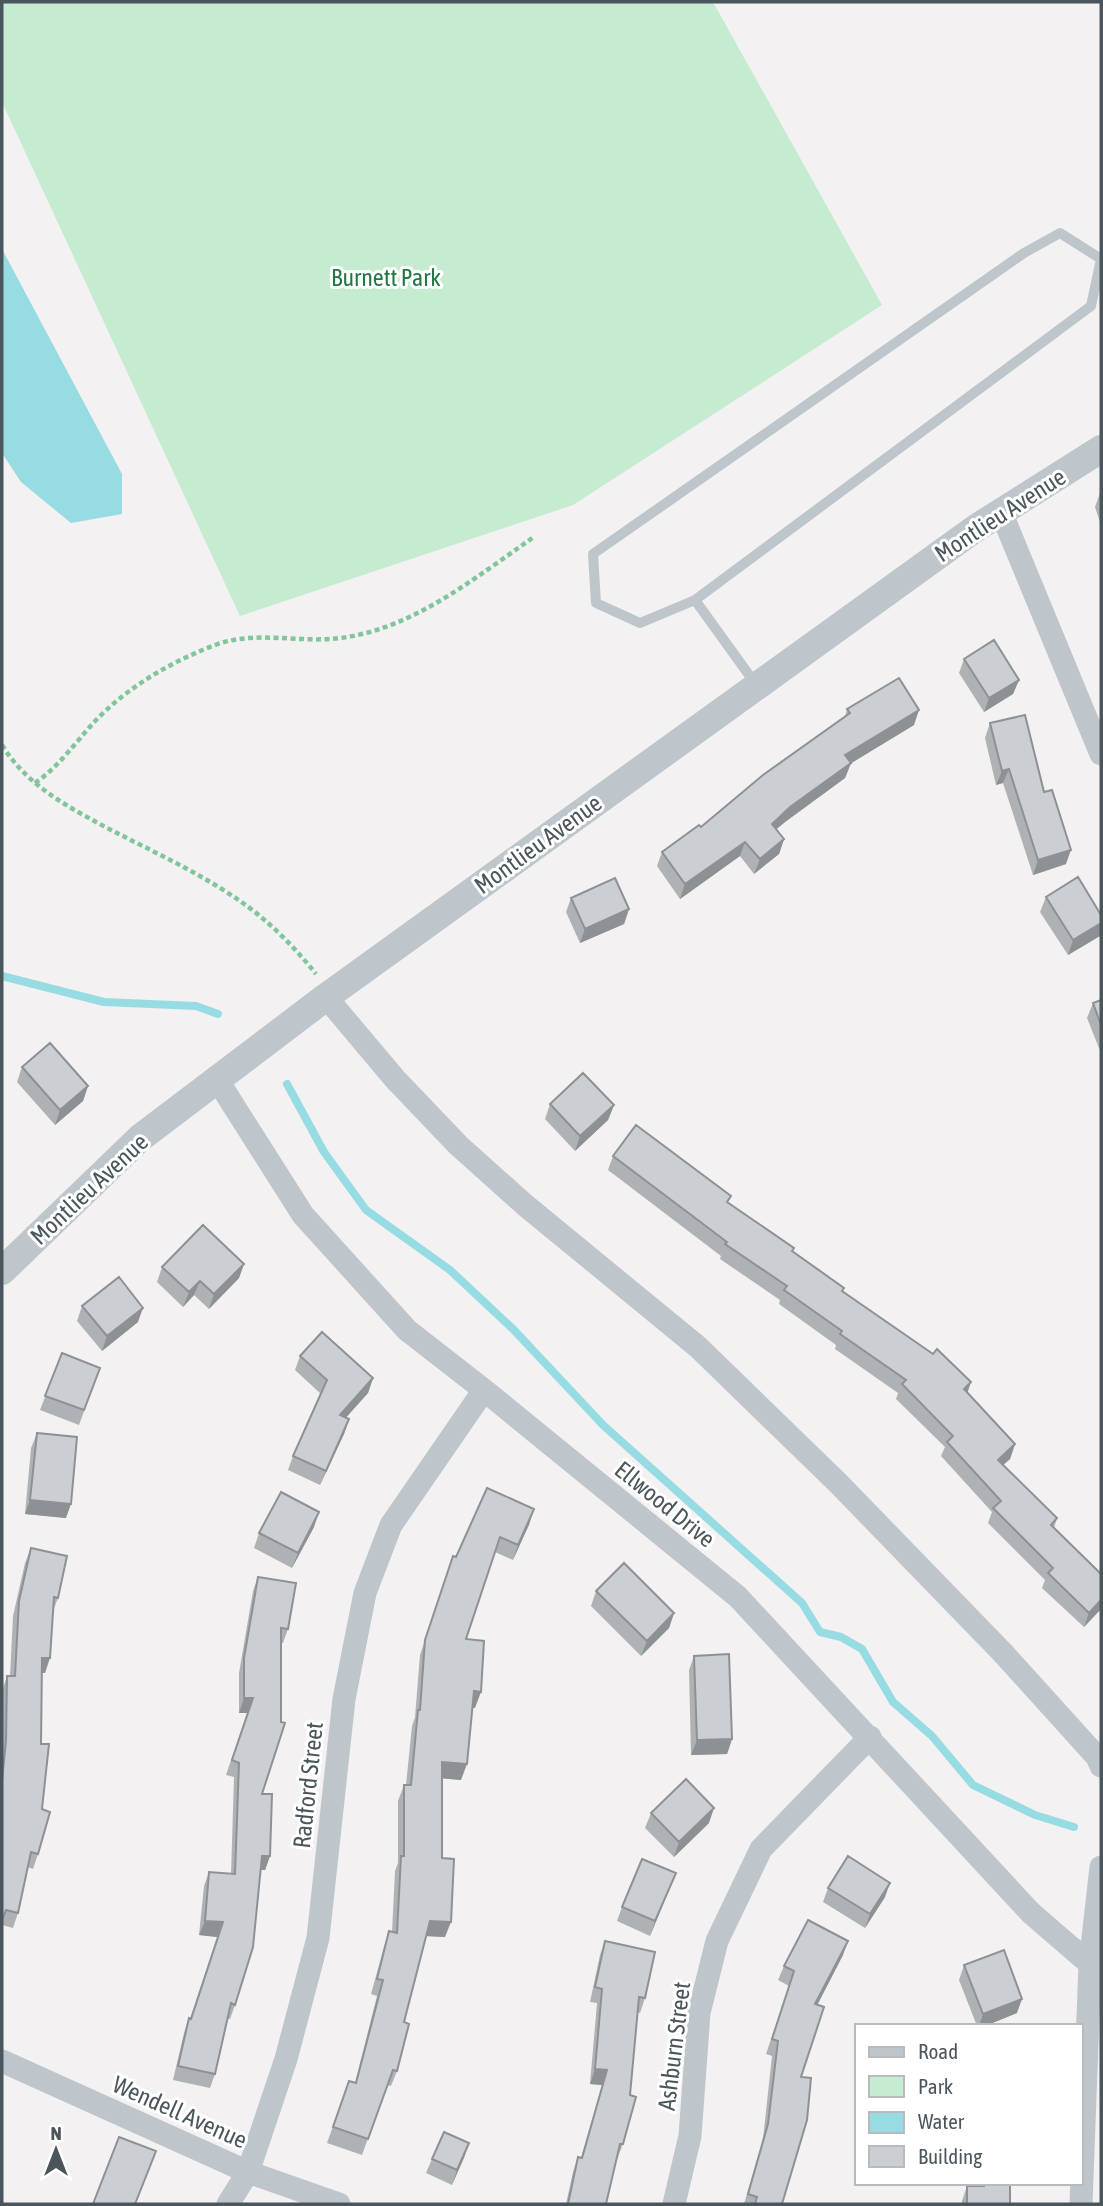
<svg xmlns="http://www.w3.org/2000/svg" width="1103" height="2206" font-family="'Asap Condensed',sans-serif">
  <rect width="100%" height="100%" fill="#f3f1f1"/>
  <path fill="#c5ebd0" d="M2,2H713L882,305L573,505L240,616L2,102Z"/>
  <path fill="#97dce3" d="M2,249L122,474V514L71,523L21,482L2,453Z"/>
  <g fill="none" stroke-linecap="round" stroke-linejoin="round">
    <path stroke="#97dce3" stroke-width="8" d="M2,976L104,1002L196,1006L218,1014
      M287,1084L324,1152L366,1210L450,1270L513,1329L603,1425L802,1603L820,1632L841,1637L862,1649L893,1702L932,1736L973,1785L1035,1815L1074,1827"/>
    <path stroke="#81c59c" stroke-width="4.5" stroke-dasharray="5 3.5" stroke-linecap="butt" d="M2,745C27,786 70,808 111,830C156,853 206,876 247,906C273,925 296,949 316,974
      M35,783C60,766 77,740 98,718C131,685 171,662 215,645C258,629 303,645 347,637C417,626 477,576 534,537"/>
    <path stroke="#bec6cc" stroke-width="10" d="M695,600L1091,306L1101,259L1060,233L1024,253L593,554L596,603L640,623L695,600L757,686"/>
    <path stroke="#bec6cc" stroke-width="23" d="M1001,512L1101,754
      M326,997L395,1079L458,1145L525,1205L698,1347L838,1483L1002,1652L1097,1757L1101,1766
      M218,1081L303,1215L407,1330L484,1390L738,1597L1031,1913L1090,1964L1081,2204
      M1090,1964L1101,1867
      M2,2061L248,2172L339,2204
      M228,2204L248,2172L286,2059L318,1938L344,1699L365,1593L391,1525L484,1390
      M674,2204L690,2136L699,2013L717,1941L761,1849L870,1737"/>
    <path stroke="#bec6cc" stroke-width="28" d="M2,1271L140,1138L326,997L976,528L1101,449"/>
  </g>
  <path fill="#afb2b5" d="M1101,490V525L1095,507Z
    M964,659L1019,680L1013,694L984,712L959,673Z
    M847,709L914,725L851,763L845,778L785,822L776,829L784,839L779,854L754,874L740,856L680,899L657,866L662,852L701,827L845,717Z
    M990,723L1066,864L1033,875L1003,783L996,785L985,738Z
    M1046,897L1101,915V931L1100,936L1068,955L1040,912Z
    M571,898L629,909L624,924L580,943L566,912Z
    M1101,1000V1053L1087,1018L1093,1003Z
    M22,1067L88,1086L83,1101L55,1125L17,1082Z
    M550,1104L614,1105L608,1120L575,1151L545,1119Z
    M613,1156L729,1203L793,1251L967,1393L1015,1444L1010,1459L1003,1465L1057,1518L1054,1528L1101,1574V1609L1084,1627L1042,1588L1045,1580L988,1523L992,1512L941,1456L945,1447L896,1399L898,1393L835,1349L836,1345L779,1304L780,1300L720,1259L721,1256L608,1170Z
    M244,1264L239,1278L209,1309L194,1295L183,1307L157,1282L162,1267Z
    M82,1306L138,1322L102,1351L77,1321Z
    M62,1353L100,1368L79,1425L40,1410Z
    M300,1356L373,1378L368,1393L345,1418L349,1419L344,1434L320,1485L288,1470L293,1456L321,1394L295,1370Z
    M37,1433L66,1518L25,1514L31,1448Z
    M534,1509L513,1560L495,1552L466,1639L475,1708L472,1707L461,1780L442,1778V1858L445,1937L426,1936L404,2022L397,2071L391,2086L387,2085L362,2155L327,2143L349,2081L355,2083L377,1996L371,1994L384,1947L389,1931L392,1932L395,1871L398,1863V1801L404,1785H406L412,1726L415,1717L420,1655L453,1556L456,1557Z
    M314,1527L292,1568L254,1548L259,1533Z
    M31,1548L58,1598L53,1611L45,1673H42V1809L38,1854L33,1869L28,1867L18,1913L13,1928L2,1925V1691L7,1676H10L13,1616L25,1563Z
    M258,1577L288,1629L283,1643H281L262,1794L270,1856L265,1870H260L235,2005L230,2019H228L215,2074L210,2088L173,2080L184,2033L189,2018L190,2019L217,1937L199,1935L204,1886L209,1872L231,1874L234,1777L226,1775L247,1713H239V1673L253,1591Z
    M596,1591L674,1613L669,1628L641,1656L591,1606Z
    M694,1656L732,1739L727,1754L691,1755L689,1670Z
    M651,1813L709,1823L674,1857L645,1828Z
    M676,1873L650,1936L617,1921L622,1907Z
    M828,1888L885,1897L865,1928L823,1902Z
    M605,1941L645,1998L640,2013L637,2012L623,2144L617,2159L606,2204H566L573,2172L578,2157L581,2158L602,2085L590,2084L597,2003L590,2002L600,1955Z
    M843,1955L817,2005L801,2077L782,2204H744L763,2139L772,2056L766,2054L789,1986L778,1980L784,1966Z
    M964,1965L1017,2013L985,2026H977L959,1980Z
    M469,2143L452,2185L426,2173L432,2159Z
    M979,2183H1010V2204H962V2201L967,2186H979Z"/>
  <path fill="#8e9194" d="M1019,680L1013,694L984,712L989,698Z
    M919,710L914,725L840,770L845,755Z
    M851,763L845,778L785,822L766,838L772,824L790,807Z
    M1009,769L1003,783L996,785L1002,771Z
    M784,839L779,854L754,874L760,859Z
    M745,842L740,856L680,899L685,884Z
    M1071,850L1066,864L1033,875L1038,860Z
    M629,909L624,924L580,943L585,929Z
    M1101,923V931L1100,936L1068,955L1073,940Z
    M88,1086L83,1101L55,1125L60,1110Z
    M614,1105L608,1120L575,1151L580,1136Z
    M244,1264L239,1278L209,1309L214,1294Z
    M200,1281L194,1295L183,1307L189,1292Z
    M143,1308L138,1322L102,1351L107,1336Z
    M373,1378L368,1393L335,1430L340,1415Z
    M971,1382L966,1397L964,1389Z
    M349,1419L344,1434L320,1485L326,1471Z
    M1015,1444L1010,1459L993,1474L998,1460Z
    M30,1500L71,1504L66,1518L25,1514Z
    M534,1509L529,1525L513,1560L518,1545Z
    M319,1512L314,1527L292,1568L298,1553Z
    M1101,1600V1609L1084,1627L1089,1613Z
    M674,1613L669,1628L641,1656L647,1641Z
    M42,1658H50L45,1673L37,1672Z
    M474,1691L481,1692L475,1708L468,1707Z
    M244,1698H253L247,1713H239Z
    M732,1739L727,1754L691,1755L697,1740Z
    M442,1762L467,1764L461,1780L437,1778Z
    M714,1808L709,1823L674,1857L679,1842Z
    M262,1856H270L265,1870H256Z
    M676,1873L670,1887L650,1936L655,1921Z
    M890,1883L885,1897L865,1928L870,1914Z
    M205,1921L223,1922L217,1937L199,1935Z
    M430,1921L451,1922L445,1937L425,1936Z
    M848,1941L843,1955L810,2019L815,2004Z
    M1022,1999L1017,2013L985,2026H979L983,2014Z
    M595,2069L607,2070L602,2085L590,2084Z
    M469,2143L464,2158L452,2185L457,2170Z"/>
  <path fill="#cbcfd3" stroke="#8e9194" stroke-width="2" d="M994,640L1019,680L989,698L964,659Z
    M899,678L919,710L845,755L851,763L790,807L772,824L784,839L760,859L745,842L685,884L662,852L699,825L701,827L763,775L850,713L847,709Z
    M1025,715L1044,792L1052,790L1071,850L1038,860L1009,769L1002,771L990,723Z
    M1078,877L1101,915V923L1073,940L1046,897Z
    M615,878L629,909L585,929L571,898Z
    M1101,1000V1025L1093,1003Z
    M50,1043L88,1086L60,1110L22,1067Z
    M583,1073L614,1105L580,1136L550,1104Z
    M636,1125L731,1196L727,1202L794,1248L792,1251L844,1288L842,1291L933,1354L937,1349L971,1382L964,1389L1015,1444L998,1460L1057,1518L1051,1525L1101,1574V1600L1089,1613L1048,1573L1053,1568L993,1508L1001,1501L947,1442L953,1436L902,1384L906,1380L840,1334L842,1331L784,1290L787,1286L725,1244L727,1242L613,1156Z
    M203,1225L244,1264L214,1294L200,1281L189,1292L162,1267Z
    M119,1277L143,1308L107,1336L82,1306Z
    M322,1332L373,1378L340,1415L349,1419L326,1471L293,1456L327,1380L300,1356Z
    M62,1353L100,1368L84,1410L45,1396Z
    M37,1433L77,1437L71,1504L30,1500Z
    M487,1488L534,1509L518,1545L500,1537L466,1639L484,1641L481,1692L474,1691L467,1764L442,1762V1858L454,1859L451,1922L430,1921L404,2022L409,2024L397,2071L393,2070L368,2139L333,2127L349,2081L356,2083L383,1980L377,1979L389,1931L397,1933L401,1856H404V1785H411L418,1710H420L425,1640L453,1556L456,1557Z
    M281,1492L319,1512L298,1553L259,1533Z
    M31,1548L67,1556L58,1598L54,1597L50,1658H42L41,1744H49L42,1809L50,1812L38,1854L31,1852L18,1913L6,1910L2,1920V1781L6,1740L7,1676H15L19,1601Z
    M624,1563L674,1613L647,1641L596,1591Z
    M258,1577L296,1583L288,1629L281,1628V1722L285,1723L262,1794H272L270,1856H262L253,1947L235,2005L231,2003L215,2074L178,2066L189,2018L191,2019L223,1922L205,1921L209,1872L235,1874L239,1763L232,1760L253,1698H244V1658Z
    M729,1654L732,1739L697,1740L694,1656Z
    M686,1779L714,1808L679,1842L651,1813Z
    M848,1856L890,1883L870,1914L828,1888Z
    M642,1859L676,1873L655,1921L622,1907Z
    M808,1920L848,1941L815,2004L824,2007L801,2077L811,2078L807,2120L782,2204H755L757,2197L748,2194L768,2124L778,2041L772,2039L794,1971L784,1966Z
    M605,1941L655,1952L645,1998L639,1997L630,2095L636,2097L623,2144H620L606,2204H568L578,2157L582,2158L607,2070L595,2069L602,1989L595,1987Z
    M1004,1950L1022,1999L983,2014L964,1965Z
    M444,2132L469,2143L457,2170L432,2159Z
    M119,2137L156,2151L135,2204H93Z
    M984,2183H1010V2204H967V2186H984Z"/>
  <g text-anchor="middle" dominant-baseline="central" stroke-width="6" stroke-linejoin="round" paint-order="stroke">
    <g font-size="24" fill="#227743" stroke="#fff">
      <text x="386" y="277">Burnett Park</text>
    </g>
    <g font-size="24" fill="#4b565c" stroke="#fff">
      <text transform="translate(1000 515) rotate(-33)">Montlieu Avenue</text>
      <text transform="translate(538 844) rotate(-36)">Montlieu Avenue</text>
      <text transform="translate(89 1189) rotate(-43)">Montlieu Avenue</text>
      <text transform="translate(665 1504) rotate(39)">Ellwood Drive</text>
      <text transform="translate(308 1785) rotate(-84)">Radford Street</text>
      <text transform="translate(674 2046) rotate(-83)">Ashburn Street</text>
      <text transform="translate(180 2112) rotate(24)">Wendell Avenue</text>
    </g>
  </g>
  <rect width="1103" height="2206" fill="none" stroke="#4b565c" stroke-width="7"/>
  <rect x="855" y="2024" width="228" height="161" fill="#ffffff" stroke="#b7bbbe" stroke-width="2"/>
  <rect x="869" y="2047" width="35" height="10" fill="#bec6cc" stroke="#b7bbbe" stroke-width="2"/>
  <text x="918" y="2059" font-size="21" fill="#4b565c">Road</text>
  <rect x="869" y="2076" width="35" height="21" fill="#c5ebd0" stroke="#b7bbbe" stroke-width="2"/>
  <text x="918" y="2094" font-size="21" fill="#4b565c">Park</text>
  <rect x="869" y="2112" width="35" height="21" fill="#97dce3" stroke="#b7bbbe" stroke-width="2"/>
  <text x="918" y="2129" font-size="21" fill="#4b565c">Water</text>
  <rect x="869" y="2146" width="35" height="21" fill="#cbcfd3" stroke="#b7bbbe" stroke-width="2"/>
  <text x="918" y="2164" font-size="21" fill="#4b565c">Building</text>
  <g transform="translate(56 2150)" stroke="#ffffff" stroke-width="5" paint-order="stroke">
  <path d="M0-5L12 26L0 18L-12 26Z" fill="#4b565c"/>
  <text y="-10" font-size="19" font-weight="bold" text-anchor="middle" fill="#4b565c">N</text>
  </g>
</svg>
